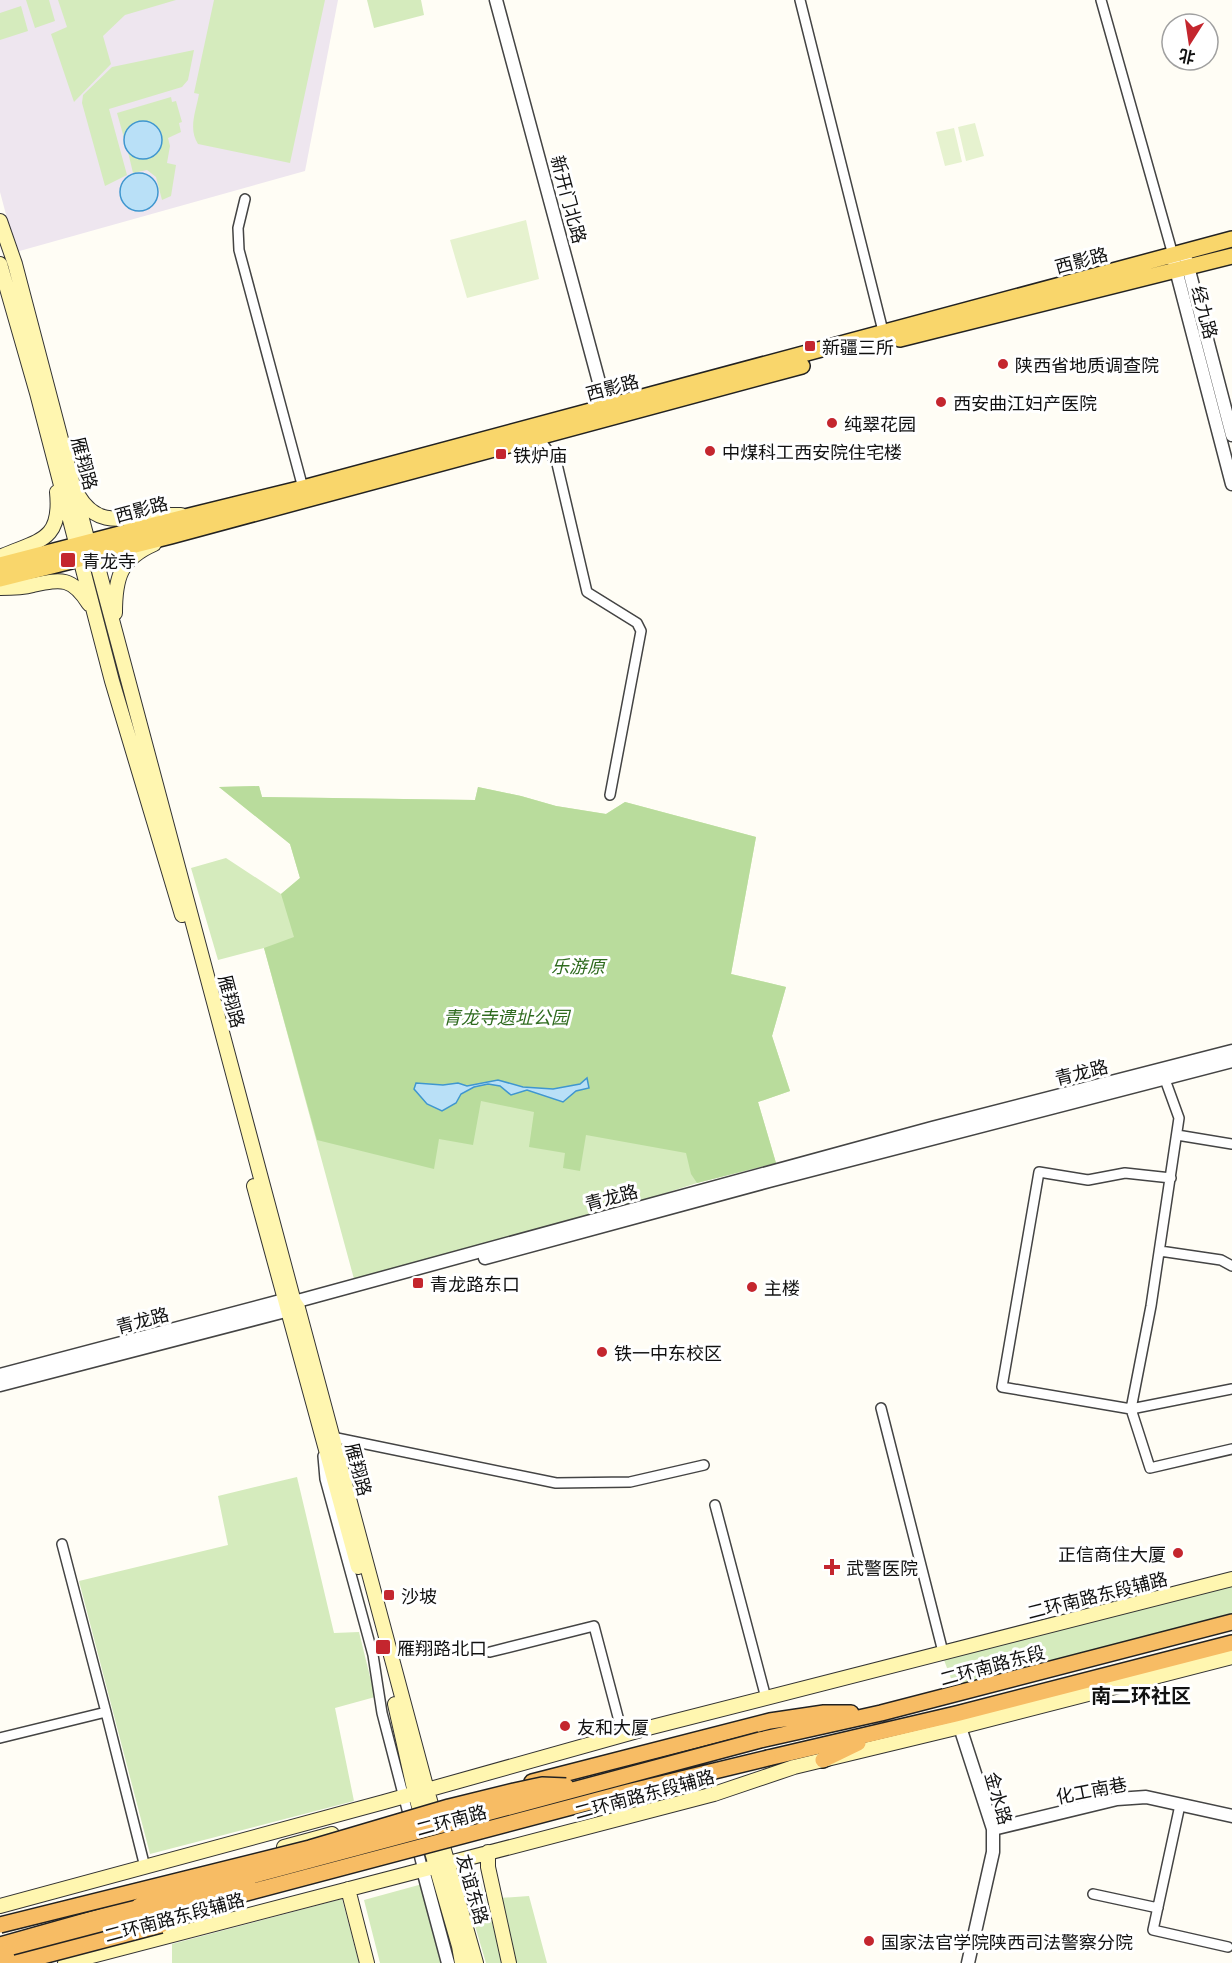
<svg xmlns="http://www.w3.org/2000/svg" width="1232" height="1963" font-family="Georgia,'Noto Sans SC',serif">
  <rect width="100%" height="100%" fill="#fffdf5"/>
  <path fill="#eee6ef" d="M0,0H338L305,171L16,252L0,192Z"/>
  <path fill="#d5ebbd" d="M26,0H49L55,21L35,28Z
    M58,0H176L125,15L103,36L111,64L74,102L51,34L67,27Z
    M214,0H325L290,163L198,144C188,129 196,111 199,94L194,93Z
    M367,0H421L424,15L374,28Z
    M21,6L28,31L0,40V13Z
    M194,50L188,80L182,87L109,109L127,175L105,186L82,103L83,95L112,67Z
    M171,97L172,102L176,101L182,122L179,123L181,132L168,138L170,146L167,163L176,165L171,196L162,200L156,177L147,170L133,173L128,152C145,167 167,155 161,132C150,116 129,118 124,138L117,113Z
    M259,786L262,797L475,800L478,787L521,796L556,806L606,814L625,802L756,837L731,974L786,987L772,1036L790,1091L758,1102L776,1163L697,1183L553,1229L354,1279L264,948L218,960L191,868L226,858L281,894L300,878L290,844L219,787Z
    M297,1477L334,1633L359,1632L375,1697L335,1708L354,1801L150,1854L79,1581L228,1545L218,1496Z
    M1232,1585V1613L955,1689L944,1660Z
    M477,1869L503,1963H486L464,1889L470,1873Z
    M426,1883L446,1963H380L364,1900Z
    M529,1896L547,1963H515L499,1898Z
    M342,1899L359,1963H172V1944Z"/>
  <path fill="#b9dc9c" d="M259,786L262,797L475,800L478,787L521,796L556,806L606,814L625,802L756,837L731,974L786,987L772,1036L790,1091L758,1102L776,1163L697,1183L691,1174L686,1153L586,1135L580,1171L563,1168L565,1153L529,1147L534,1112L481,1101L473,1145L439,1139L434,1169L317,1140L264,948L294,937L281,894L300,878L290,844L219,787Z"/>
  <path fill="#e6f2cf" d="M975,123L984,156L966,161L958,127Z
    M954,128L962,162L945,166L936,132Z
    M526,220L539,279L467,298L450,240Z"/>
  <path fill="#b9e0f7" stroke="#3f96cf" stroke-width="1.5" d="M124 140a19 19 0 1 1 38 0a19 19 0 1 1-38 0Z
    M120 192a19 19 0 1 1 38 0a19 19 0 1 1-38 0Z
    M587,1078L589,1088L576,1091L563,1102L527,1090L511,1095L500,1086L488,1084L474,1087L461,1094L456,1103L442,1111L427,1104L414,1089L416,1083L443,1085L458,1083L467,1086L498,1080L523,1087L553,1089L580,1084Z"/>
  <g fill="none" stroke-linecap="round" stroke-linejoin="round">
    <g stroke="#444" stroke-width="12">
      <path id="minor" d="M800,0L886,343
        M1101,0L1173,255
        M245,199L238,228L239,250L303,488
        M539,438L557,464L587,592L637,623L641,631L610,795
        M1163,1074L1179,1118L1151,1306L1131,1409L1150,1468L1232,1449
        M1177,1135L1232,1144
        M1171,1178L1125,1173L1088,1180L1039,1172L1002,1387L1131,1409L1232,1389
        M1160,1251L1221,1260L1232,1266
        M881,1408L943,1652
        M332,1437L556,1483L630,1482L704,1465
        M323,1456L325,1479L373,1655L382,1713L410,1821
        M715,1505L766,1698
        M62,1544L106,1712L145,1867
        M490,1652L594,1626L623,1736
        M0,1738L106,1712
        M1180,1805L1153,1930L1228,1947
        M416,1843L423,1870
        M1093,1894L1158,1908"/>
    </g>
    <g stroke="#444" stroke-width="15">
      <path id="tertiary" d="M496,0L606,408
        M1186,259L1232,435
        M1174,262L1232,484
        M485,1258L769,1181L1232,1061
        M0,1375L284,1300L294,1302L932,1128L1232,1051
        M0,1385L297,1308
        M957,1718L993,1829V1852L968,1963
        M993,1829L1117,1799L1146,1797L1232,1816
        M423,1870L448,1963"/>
    </g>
    <g stroke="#333" stroke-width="16">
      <path id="secondary" d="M0,221L15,264L88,542L95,556L294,1302L298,1308L427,1790L476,1963
        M0,264L37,393L112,681L182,915
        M78,495C95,524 116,520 144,516C156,514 169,515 181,515
        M0,557C38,540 62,542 57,492
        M0,588C11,588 22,588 33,585C62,579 72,577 89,604
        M115,613C115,578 120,559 154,544
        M254,1186L358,1567
        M395,1704L415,1793L459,1946L462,1963
        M284,1847L332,1834
        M488,1852V1867L509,1963
        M348,1889L367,1963
        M0,1906L384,1802L648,1728L1232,1579
        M65,1963L714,1794L794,1767L960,1727L1232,1657"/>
    </g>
    <g stroke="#222" stroke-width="18">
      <path id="primary" d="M900,339L1232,256
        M0,565L189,516L303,488L1232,239
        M0,579L171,536L802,366"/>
    </g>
    <g stroke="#222" stroke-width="18">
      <path id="trunk" d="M760,1740L881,1713L1232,1622
        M768,1758L956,1714L1232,1643
        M823,1760L858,1743
        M532,1782L770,1721L824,1713H851
        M0,1945L139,1906
        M0,1959L144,1920"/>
    </g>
    <use href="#minor" stroke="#fff" stroke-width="9"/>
    <use href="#tertiary" stroke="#fff" stroke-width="12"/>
    <use href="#secondary" stroke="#fff6b0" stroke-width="14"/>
    <use href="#primary" stroke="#f9d66b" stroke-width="15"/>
    <use href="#trunk" stroke="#f7bc64" stroke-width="15"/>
    <g stroke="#222" stroke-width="18" stroke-linecap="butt">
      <path id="trunk-bridge" d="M139,1906L760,1740
        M144,1920L628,1792L768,1758
        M0,1925L310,1848L449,1807L514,1791L542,1785L566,1786
        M16,1963L161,1925"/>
    </g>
    <use href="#trunk-bridge" stroke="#f7bc64" stroke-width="15"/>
  </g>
  <g fill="#c4262e" stroke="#fff" stroke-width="2">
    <rect x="804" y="340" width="12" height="12" rx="3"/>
    <circle cx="1003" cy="364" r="6"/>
    <circle cx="941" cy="402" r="6"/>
    <circle cx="832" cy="423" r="6"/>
    <circle cx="710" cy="451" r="6"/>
    <rect x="495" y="448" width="12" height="12" rx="3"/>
    <rect x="60" y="552" width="16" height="16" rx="3"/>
    <rect x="412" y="1277" width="12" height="12" rx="3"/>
    <circle cx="752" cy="1287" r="6"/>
    <circle cx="602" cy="1352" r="6"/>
    <circle cx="1178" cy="1553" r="6"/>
    <path d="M829 1558h6v6h6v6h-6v6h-6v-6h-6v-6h6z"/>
    <rect x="383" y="1589" width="12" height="12" rx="3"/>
    <rect x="375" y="1639" width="16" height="16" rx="3"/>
    <circle cx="565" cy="1726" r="6"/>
    <circle cx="869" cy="1941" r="6"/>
  </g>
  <g text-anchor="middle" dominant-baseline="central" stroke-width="6" stroke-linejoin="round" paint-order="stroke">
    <g font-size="18" fill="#111" stroke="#fff">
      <text transform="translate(570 199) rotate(75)">新开门北路</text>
      <text transform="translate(1081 259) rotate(-15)">西影路</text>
      <text transform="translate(1206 312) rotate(75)">经九路</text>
      <text transform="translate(612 386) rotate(-15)">西影路</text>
      <text transform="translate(86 463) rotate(75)">雁翔路</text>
      <text transform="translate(141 508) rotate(-15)">西影路</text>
      <text transform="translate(233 1001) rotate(75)">雁翔路</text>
      <text transform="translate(1081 1071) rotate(-14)">青龙路</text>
      <text transform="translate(611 1196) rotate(-15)">青龙路</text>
      <text transform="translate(142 1319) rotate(-15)">青龙路</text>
      <text transform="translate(360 1469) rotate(75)">雁翔路</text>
      <text transform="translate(1097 1594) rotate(-14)">二环南路东段辅路</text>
      <text transform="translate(992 1664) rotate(-15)">二环南路东段</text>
      <text transform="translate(1091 1789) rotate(-11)">化工南巷</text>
      <text transform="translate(644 1793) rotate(-15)">二环南路东段辅路</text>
      <text transform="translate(1000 1798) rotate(74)">金水路</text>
      <text transform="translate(451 1819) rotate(-15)">二环南路</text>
      <text transform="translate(474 1889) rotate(74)">友谊东路</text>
      <text transform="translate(174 1916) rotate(-15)">二环南路东段辅路</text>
    </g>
    <g font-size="18" fill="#111" stroke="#fff" text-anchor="start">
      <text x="822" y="346">新疆三所</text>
      <text x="1015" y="364">陕西省地质调查院</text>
      <text x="953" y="402">西安曲江妇产医院</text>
      <text x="844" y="423">纯翠花园</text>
      <text x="722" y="451">中煤科工西安院住宅楼</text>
      <text x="513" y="454">铁炉庙</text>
      <text x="82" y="560">青龙寺</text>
      <text x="430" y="1283">青龙路东口</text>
      <text x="764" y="1287">主楼</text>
      <text x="614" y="1352">铁一中东校区</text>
      <text x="1166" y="1553" text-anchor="end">正信商住大厦</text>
      <text x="846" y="1567">武警医院</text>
      <text x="401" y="1595">沙坡</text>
      <text x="397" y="1647">雁翔路北口</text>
      <text x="577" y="1726">友和大厦</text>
      <text x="881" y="1941">国家法官学院陕西司法警察分院</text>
    </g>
    <g font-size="18" font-style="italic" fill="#2f6b1f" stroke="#fff">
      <text x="578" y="965">乐游原</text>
      <text x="506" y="1016">青龙寺遗址公园</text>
    </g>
    <g font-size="20" font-weight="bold" fill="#111" stroke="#fff">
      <text x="1141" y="1694">南二环社区</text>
    </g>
  </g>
  <g transform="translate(1190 42) rotate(192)"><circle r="28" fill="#ffffff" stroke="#a0a0a0" stroke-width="1.5"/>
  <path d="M0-4.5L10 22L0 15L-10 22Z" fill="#c4262e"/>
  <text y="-9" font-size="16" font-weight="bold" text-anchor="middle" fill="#111111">北</text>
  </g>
</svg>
